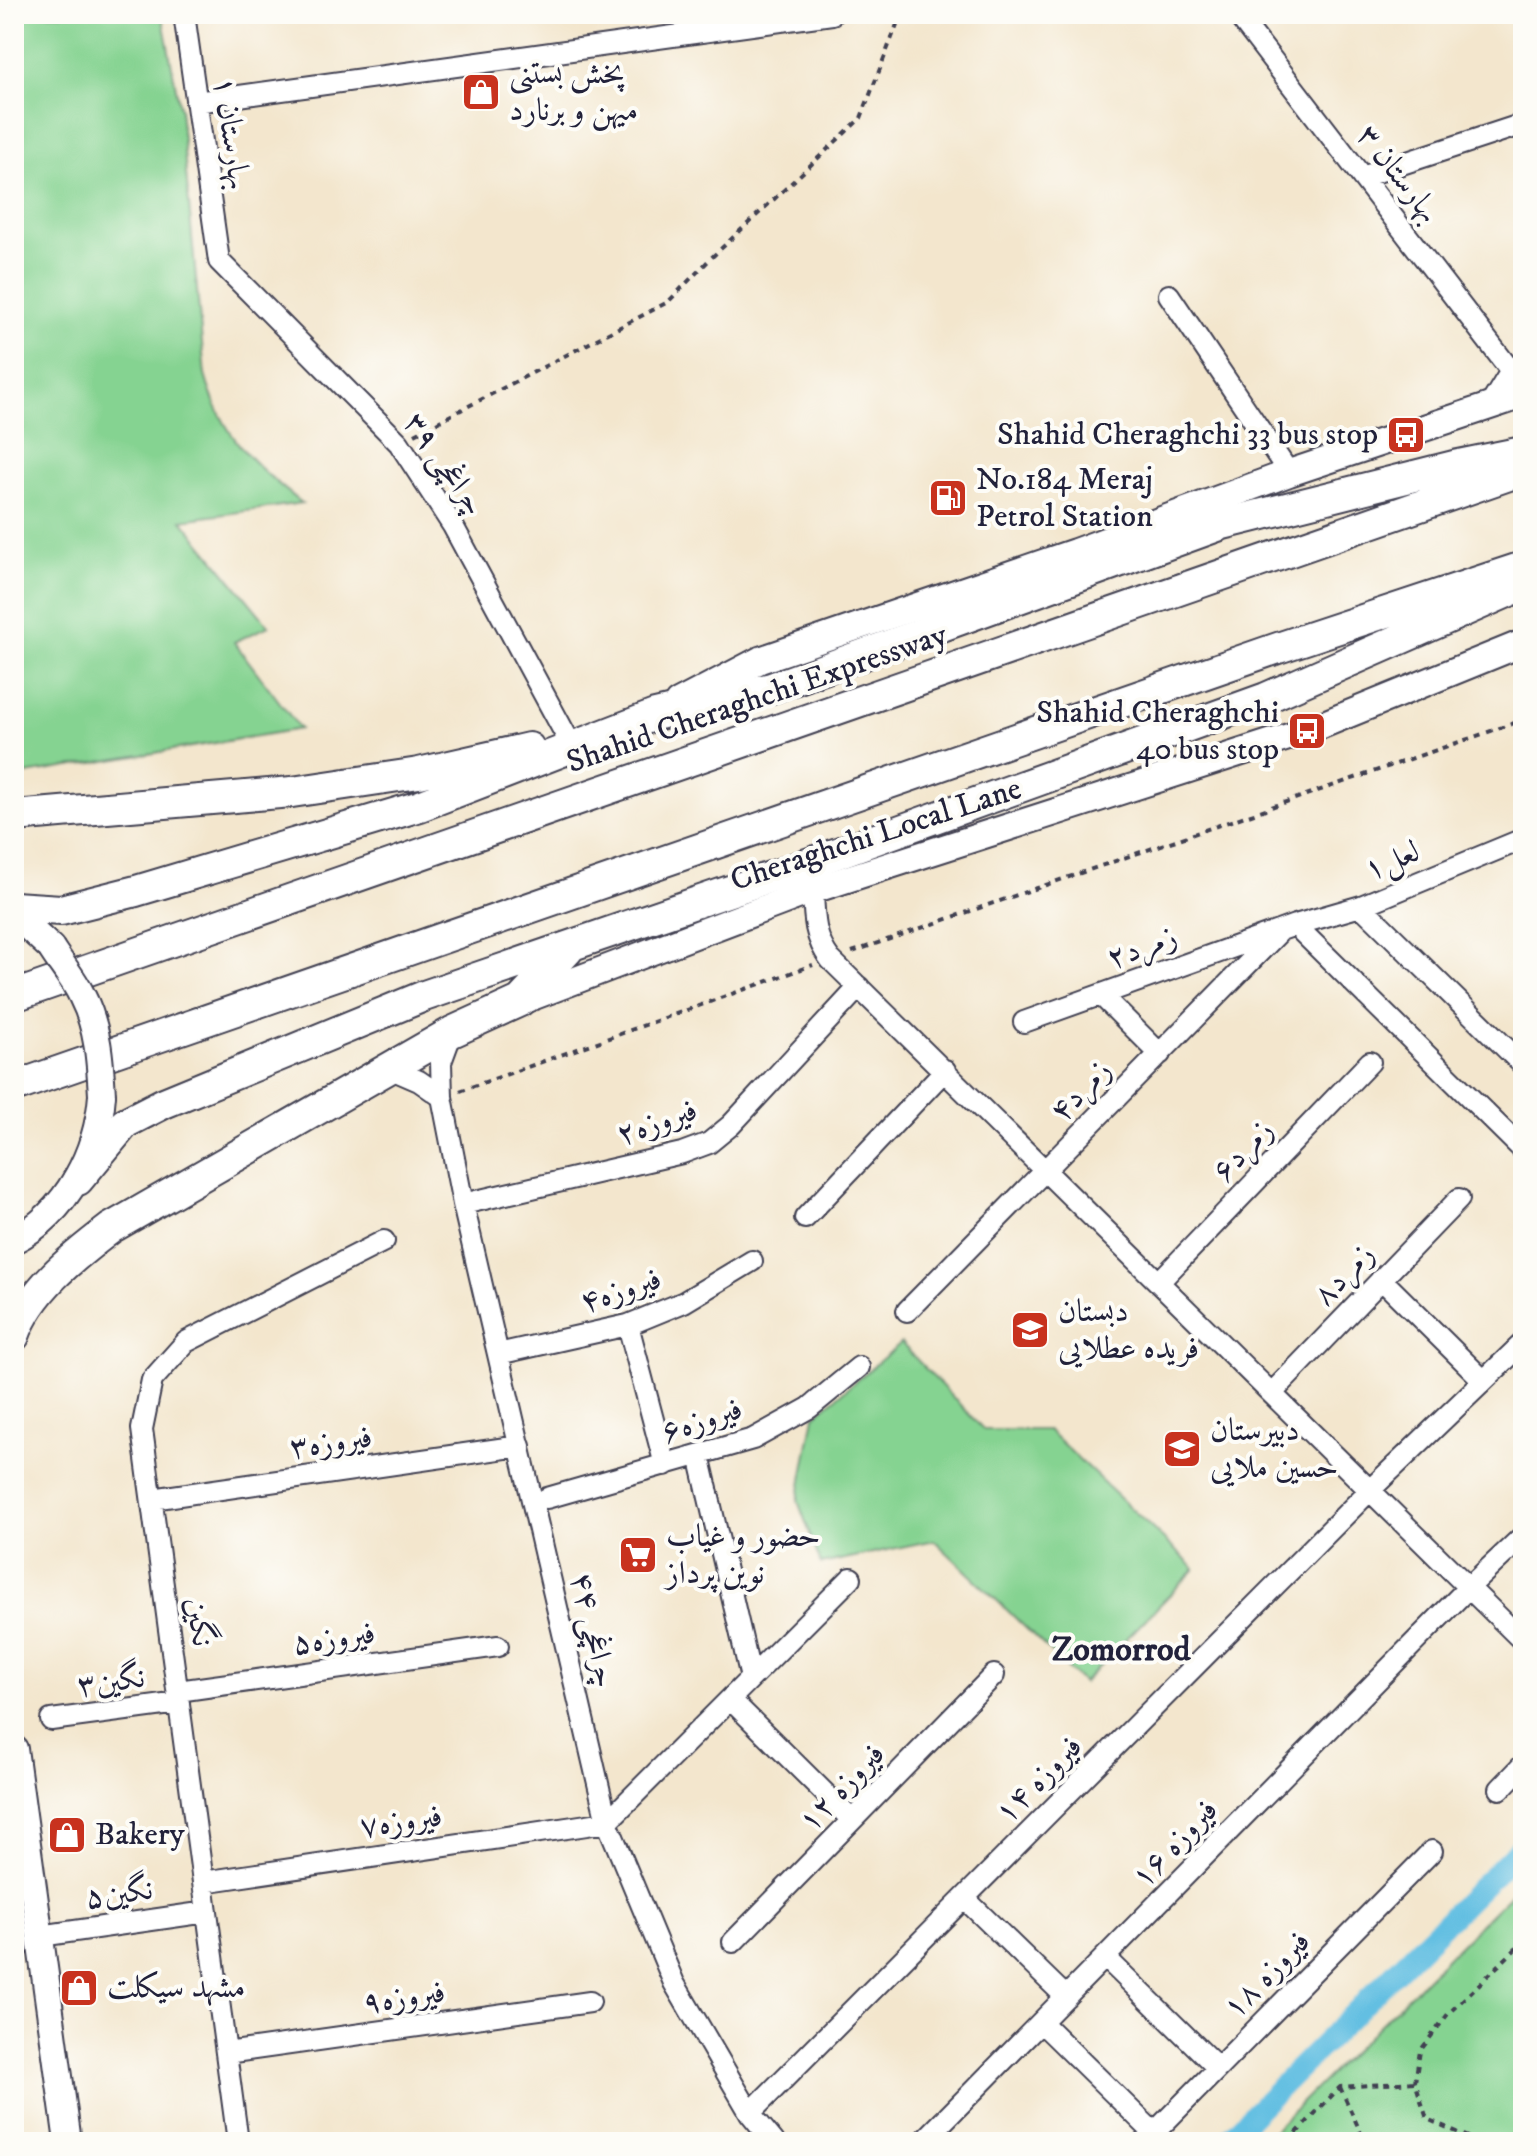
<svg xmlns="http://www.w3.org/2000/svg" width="1537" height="2156" font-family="'IM FELL DW Pica',Amiri,serif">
  <rect width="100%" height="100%" fill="#fdfcf7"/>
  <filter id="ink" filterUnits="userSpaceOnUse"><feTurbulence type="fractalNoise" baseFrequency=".0125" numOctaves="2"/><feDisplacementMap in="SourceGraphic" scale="16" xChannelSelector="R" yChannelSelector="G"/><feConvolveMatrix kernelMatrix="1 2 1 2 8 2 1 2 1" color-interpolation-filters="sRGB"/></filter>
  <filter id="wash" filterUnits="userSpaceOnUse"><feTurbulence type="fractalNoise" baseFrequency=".006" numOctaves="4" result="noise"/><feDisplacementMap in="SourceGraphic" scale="32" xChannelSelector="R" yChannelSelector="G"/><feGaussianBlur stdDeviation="1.8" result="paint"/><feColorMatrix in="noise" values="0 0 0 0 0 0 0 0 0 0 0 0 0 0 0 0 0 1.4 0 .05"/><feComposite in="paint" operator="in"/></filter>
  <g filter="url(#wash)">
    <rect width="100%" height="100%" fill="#f3e6cd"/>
    <path fill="#85d391" stroke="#547a66" stroke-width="2" d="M14,14H162L180,109L205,375C222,436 254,466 302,503L182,520L269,626L234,642L300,729L14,776Z
      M901,1343L984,1430H1048L1195,1569L1083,1683L934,1540L821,1564L798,1501L814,1416Z
      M1523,1882V2142H1262Z"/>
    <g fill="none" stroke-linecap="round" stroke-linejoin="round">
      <path stroke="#64bfe2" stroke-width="22" d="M1225,2142L1523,1845"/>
    </g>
  </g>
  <g filter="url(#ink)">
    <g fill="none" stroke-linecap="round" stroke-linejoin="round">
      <g stroke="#413f51" stroke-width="24">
        <path id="minor" d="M184,14L219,261L399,443L453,526L568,739
          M1237,14L1511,371
          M196,102L832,14
          M1362,177L1523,124
          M1169,295L1289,473
          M1489,407L1511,371L1523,363
          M813,890C814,916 814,938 830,959L1523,1641
          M1361,906L1523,1065
          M1295,925L1523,1150
          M1101,995L1160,1054
          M1024,1022L1295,925L1361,906L1523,839
          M452,1032L441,1062L442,1097L463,1204L607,1822L674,1983L750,2113L774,2142
          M389,1068L419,1081L442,1097
          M463,1204L682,1153L709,1143L731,1125L859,987
          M805,1218L945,1070
          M1381,1279L1483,1380
          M1159,1282L1370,1062
          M907,1311L1281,930
          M628,1325L665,1465
          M498,1354L628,1325L684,1302L752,1261
          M1272,1393L1459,1199
          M699,1455L751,1678
          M547,1498L753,1439L809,1408L859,1367
          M152,1499L520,1446
          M178,1691L498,1646
          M730,1699L852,1820
          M51,1720L179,1703
          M1500,1789L1523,1765
          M203,1882L607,1822L851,1578
          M964,1898L1066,1997
          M40,1936L207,1912
          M733,1942L994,1675
          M1105,1957L1218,2068
          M1041,2022L1154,2133
          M226,2053L590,2002
          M750,2113L1370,1490L1523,1343
          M238,2142L142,1429L152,1380L186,1342L384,1241
          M923,2142L1469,1587L1523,1536
          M1145,2142L1432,1851"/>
      </g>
      <g stroke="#413f51" stroke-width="30">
        <path id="major" d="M678,703L760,660L1075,552L1289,473L1523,395
          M14,914L51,948
          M521,1001L813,890L1307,731L1523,643
          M14,1240C67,1213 98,1152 102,1095
          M14,1749L68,2142"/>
      </g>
      <g stroke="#413f51" stroke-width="34">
        <path id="highway" d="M14,816L292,792L419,773L529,748
          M14,907L61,910L136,891L420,806L655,715L771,688L1223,524L1454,466L1523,452
          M14,996L1523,470
          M14,1087L1278,648L1523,567
          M78,1180L125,1123L164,1103L424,996L785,872L1266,698L1521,586
          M14,1336C30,1290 73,1257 111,1228L452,1032L520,1001L568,950"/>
      </g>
      <path stroke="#413f51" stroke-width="4" stroke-dasharray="6 6" stroke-linecap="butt" d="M415,434L668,302L711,258L861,118L901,14
        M852,952L1523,720
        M460,1091L813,965
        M1340,2087L1365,2142
        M1288,2142L1340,2087L1415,2082
        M1480,2142L1427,2119L1415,2082L1420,2051L1448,2014L1523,1942"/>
      <use href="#minor" stroke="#fff" stroke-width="20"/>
      <use href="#major" stroke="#fff" stroke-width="26"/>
      <use href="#highway" stroke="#fff" stroke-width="30"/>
      <g stroke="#413f51" stroke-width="30" stroke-linecap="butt">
        <path id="major-bridge" d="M51,948C61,964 74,979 82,996C98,1027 100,1060 102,1095"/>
      </g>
      <use href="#major-bridge" stroke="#fff" stroke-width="26"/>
    </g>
  </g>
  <defs>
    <g id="shop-square" transform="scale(2)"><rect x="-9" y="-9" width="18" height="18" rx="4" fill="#c8321e" stroke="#fdfcf7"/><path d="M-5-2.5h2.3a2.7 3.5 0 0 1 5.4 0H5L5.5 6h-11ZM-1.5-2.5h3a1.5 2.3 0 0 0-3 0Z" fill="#fff"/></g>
    <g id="bus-square" transform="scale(2)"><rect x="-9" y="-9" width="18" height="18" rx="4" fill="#c8321e" stroke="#fdfcf7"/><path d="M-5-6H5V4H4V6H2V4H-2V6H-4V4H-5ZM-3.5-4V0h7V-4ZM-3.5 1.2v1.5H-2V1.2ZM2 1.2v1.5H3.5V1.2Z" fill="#fff"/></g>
    <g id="fuel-square" transform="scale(2)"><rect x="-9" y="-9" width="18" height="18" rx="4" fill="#c8321e" stroke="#fdfcf7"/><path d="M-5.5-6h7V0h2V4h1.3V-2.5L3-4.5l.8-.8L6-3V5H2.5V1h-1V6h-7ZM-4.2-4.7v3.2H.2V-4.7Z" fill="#fff"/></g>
    <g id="school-square" transform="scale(2)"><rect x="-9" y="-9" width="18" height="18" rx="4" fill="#c8321e" stroke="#fdfcf7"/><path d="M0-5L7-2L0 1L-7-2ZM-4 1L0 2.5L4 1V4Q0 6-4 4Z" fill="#fff"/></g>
    <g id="supermarket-square" transform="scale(2)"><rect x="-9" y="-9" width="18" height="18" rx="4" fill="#c8321e" stroke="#fdfcf7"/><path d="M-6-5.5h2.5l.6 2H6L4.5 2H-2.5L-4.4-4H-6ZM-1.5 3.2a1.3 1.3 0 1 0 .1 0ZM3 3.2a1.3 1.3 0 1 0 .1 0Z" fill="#fff"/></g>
  </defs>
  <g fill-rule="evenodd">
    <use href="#shop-square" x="481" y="92"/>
    <use href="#bus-square" x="1406" y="435"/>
    <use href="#fuel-square" x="948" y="498"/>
    <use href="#bus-square" x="1307" y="731"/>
    <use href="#school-square" x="1030" y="1330"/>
    <use href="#school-square" x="1182" y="1449"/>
    <use href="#supermarket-square" x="638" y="1555"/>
    <use href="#shop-square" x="67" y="1835"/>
    <use href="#shop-square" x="79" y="1988"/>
  </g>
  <g text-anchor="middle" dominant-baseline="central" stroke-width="8" stroke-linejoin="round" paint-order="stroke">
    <g font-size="32" fill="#22223b" stroke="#fdfcf7" text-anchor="start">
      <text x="509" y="74">پخش بستنی<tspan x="509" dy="37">میهن و برنارد</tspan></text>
      <text x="1378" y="435" text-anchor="end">Shahid Cheraghchi 33 bus stop</text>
      <text x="976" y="480">No.184 Meraj<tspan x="976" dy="37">Petrol Station</tspan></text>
      <text x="1279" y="713" text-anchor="end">Shahid Cheraghchi<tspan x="1279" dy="37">40 bus stop</tspan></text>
      <text x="1058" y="1312">دبستان<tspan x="1058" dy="37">فریده عطلایی</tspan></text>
      <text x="1210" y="1431">دبیرستان<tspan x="1210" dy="37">حسین ملایی</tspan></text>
      <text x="666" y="1537">حضور و غیاب<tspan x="666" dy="37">نوین پرداز</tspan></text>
      <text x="95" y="1835">Bakery</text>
      <text x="107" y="1988">مشهد سیکلت</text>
    </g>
    <g font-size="32" fill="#22223b" stroke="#fdfcf7">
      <text transform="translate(231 133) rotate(82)">بهارستان ۱</text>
      <text transform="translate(1398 174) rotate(52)">بهارستان ۳</text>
      <text transform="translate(444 464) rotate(55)">چراغچی ۳۹</text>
      <text transform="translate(757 699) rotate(-19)">Shahid Cheraghchi Expressway</text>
      <text transform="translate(876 835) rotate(-18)">Cheraghchi Local Lane</text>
      <text transform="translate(1392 861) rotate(-22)">لعل۱</text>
      <text transform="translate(1142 948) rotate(-20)">زمرد۲</text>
      <text transform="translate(1081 1091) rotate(-46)">زمرد۴</text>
      <text transform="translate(657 1123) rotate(-19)">فیروزه۲</text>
      <text transform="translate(1243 1151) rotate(-46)">زمرد۶</text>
      <text transform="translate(1344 1275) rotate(-46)">زمرد۸</text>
      <text transform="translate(621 1291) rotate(-18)">فیروزه۴</text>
      <text transform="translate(702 1421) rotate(-18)">فیروزه۶</text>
      <text transform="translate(331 1443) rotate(-8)">فیروزه۳</text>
      <text transform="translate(199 1622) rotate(82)">نگین</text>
      <text transform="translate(593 1630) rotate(77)">چراغچی ۴۴</text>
      <text transform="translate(334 1639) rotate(-8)">فیروزه۵</text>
      <text transform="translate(111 1682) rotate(-8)">نگین۳</text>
      <text transform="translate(1039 1780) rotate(-45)">فیروزه ۱۴</text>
      <text transform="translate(842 1788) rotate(-46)">فیروزه ۱۲</text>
      <text transform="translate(401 1822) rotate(-8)">فیروزه۷</text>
      <text transform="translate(1175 1844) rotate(-46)">فیروزه ۱۶</text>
      <text transform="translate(119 1894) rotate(-8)">نگین۵</text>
      <text transform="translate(1267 1975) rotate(-45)">فیروزه ۱۸</text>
      <text transform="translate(404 1998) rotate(-8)">فیروزه۹</text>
    </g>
    <g font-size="34" font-weight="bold" fill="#22223b" stroke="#fdfcf7">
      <text x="1121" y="1650">Zomorrod</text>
    </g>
  </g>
  <rect width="1537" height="2156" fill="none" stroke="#fdfcf7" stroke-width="48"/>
</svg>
